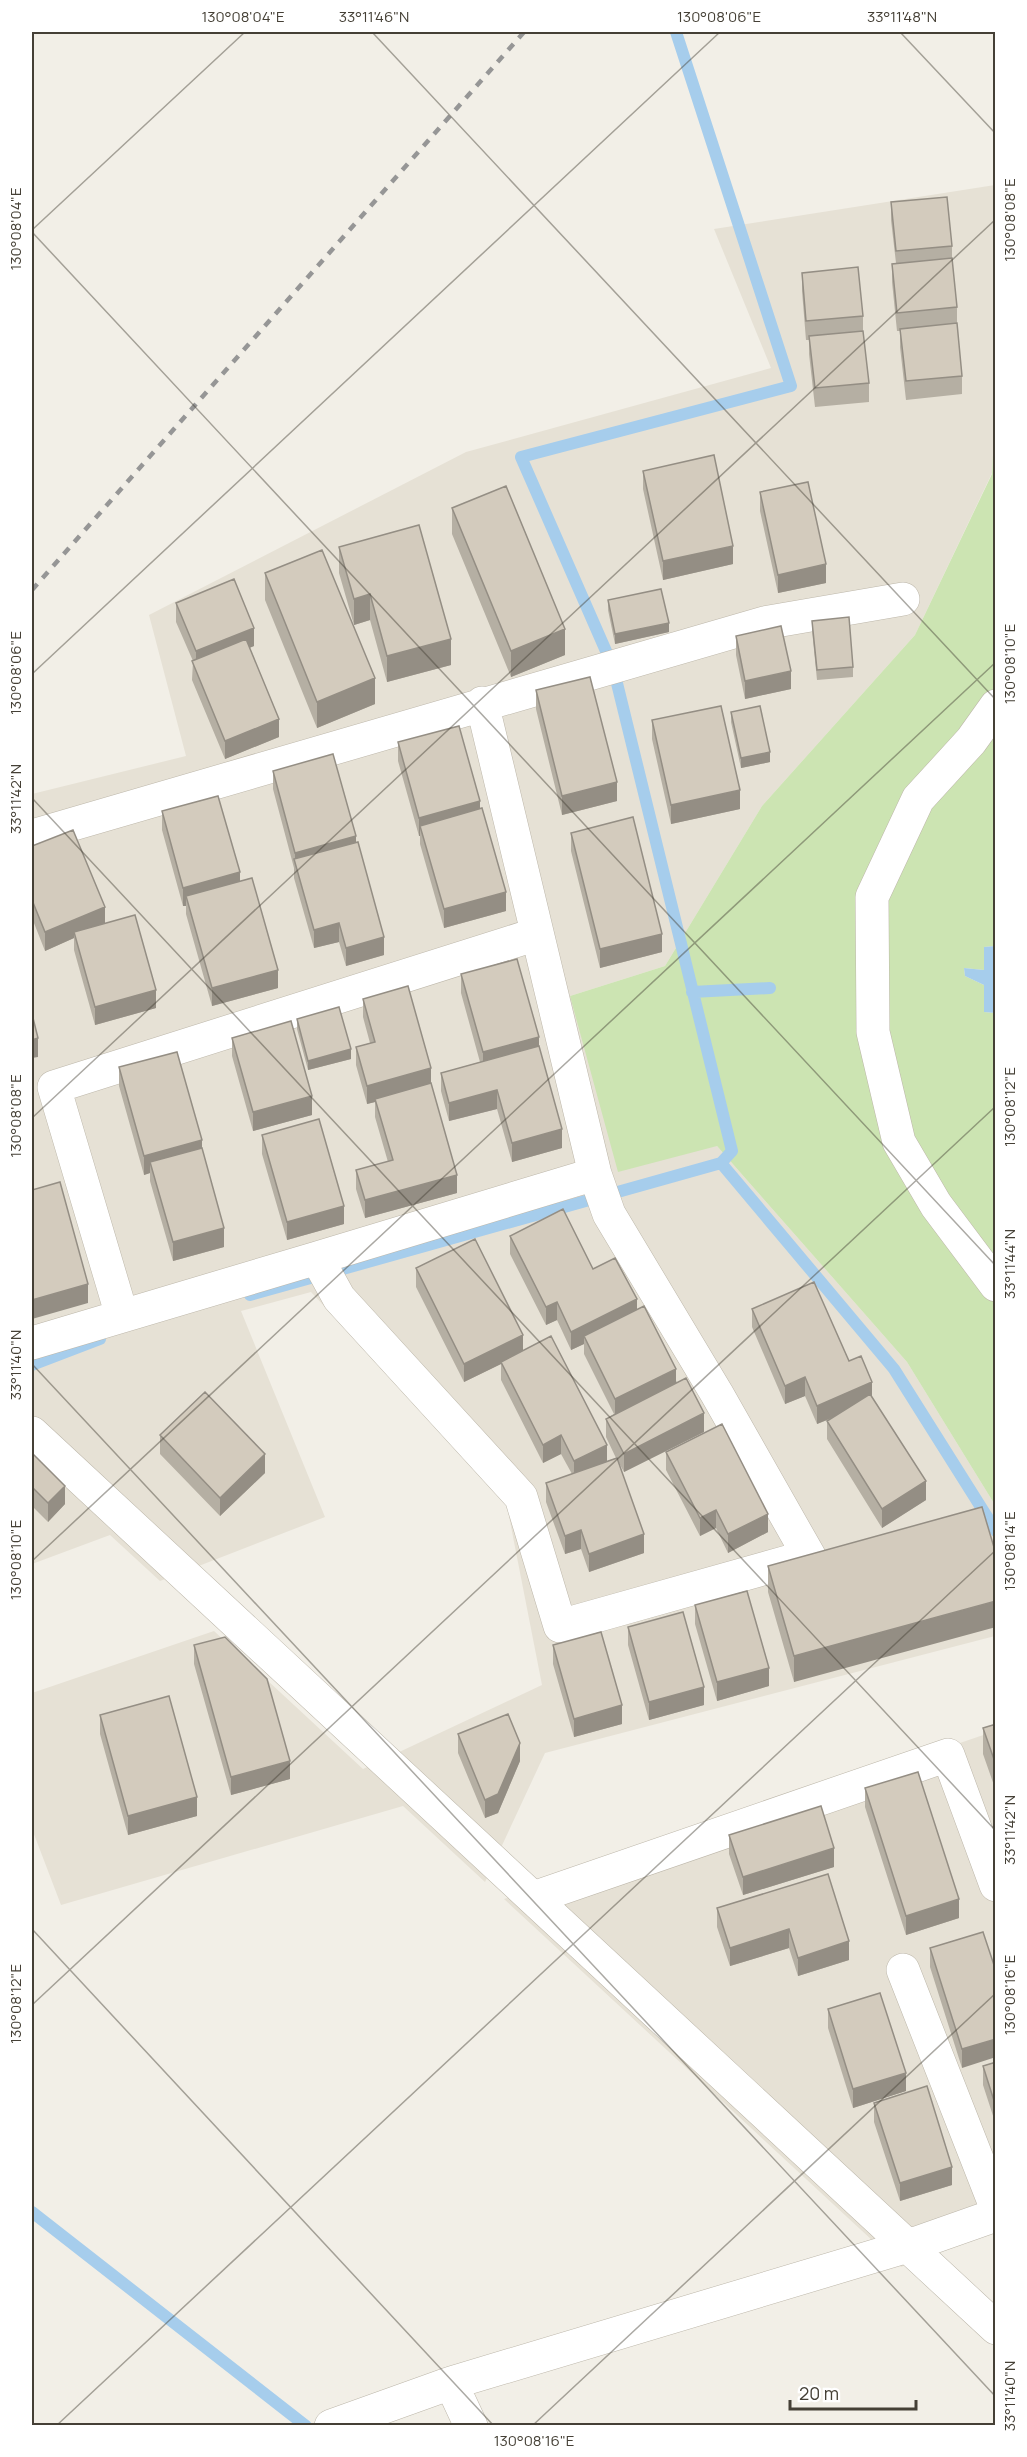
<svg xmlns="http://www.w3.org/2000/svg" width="1027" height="2457" font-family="Manrope,sans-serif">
  <rect width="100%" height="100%" fill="#f2efe7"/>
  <path fill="#e6e1d5" d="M995,185L996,418L992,473L915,635L762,806L665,966L570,996L717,1146L907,1362L995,1505V1636L545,1753L485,1882L403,1806L61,1905L32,1829V1693L214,1631L363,1769L542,1685L506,1501L311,1292L241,1311L325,1517L160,1581L110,1535L32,1564V794L186,756L149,615L466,452L771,368L714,229Z
    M995,1731V2228L901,2267L504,1899Z"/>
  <path fill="#cce4b2" d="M995,418V946L984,947V970L964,968L965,976L984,985V1012L995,1013V1505L907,1362L717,1146L618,1172L570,996L665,966L762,806L915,635L992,474Z"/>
  <path fill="#a6cdec" d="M995,946V1013L984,1012V985L965,976L964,968L984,970V947Z"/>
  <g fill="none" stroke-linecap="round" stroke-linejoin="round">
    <path stroke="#a6cdec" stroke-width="12" d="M692,992L770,988
      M721,1163L894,1369L996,1531
      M250,1295L721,1163L732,1151L613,667L521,457L791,386L676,32
      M32,1365L100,1339
      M32,2212L306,2426"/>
    <g stroke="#bdb7aa" stroke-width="34">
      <path id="minor" d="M996,706L971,741L918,799L872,897L873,1032L899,1142L936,1205L996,1285
        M32,836L764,623L903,599
        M317,1258L595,1174
        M122,1316L54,1087L537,934
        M32,1343L317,1258L339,1298L521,1497L560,1626L809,1556L717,1394L609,1214L595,1174L482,703
        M32,1433L996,2328
        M533,1898L948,1755L996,1885
        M903,1970L996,2207
        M451,2383L471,2426
        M331,2426L451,2383L908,2246L996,2215"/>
    </g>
    <use href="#minor" stroke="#fff" stroke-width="33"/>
    <path stroke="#969696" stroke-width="4.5" stroke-dasharray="8 8" stroke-linecap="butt" d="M32,590L524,32"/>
  </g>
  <path fill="#b5afa3" d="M891,202L952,246V258L957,307V326L962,376V394L906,400L900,347V331H897L892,282V264L896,263L891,220Z
    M802,273L863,316V331L869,383V402L815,407L809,354V340H806L802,291Z
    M643,471L733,564L663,580L643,489Z
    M760,492L826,583L778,593L760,511Z
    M452,508L565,655L511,677L452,534Z
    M339,547L451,665L387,682L370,620L354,625L339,573Z
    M265,573L375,704L317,728L265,600Z
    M608,600L669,632L615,644L608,610Z
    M176,603L254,646L249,648L279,737L225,759L192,680L193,661L176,622Z
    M812,621L853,667V677L817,680L812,630Z
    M736,636L791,689L745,699L736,655Z
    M536,690L617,801L562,815L536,709Z
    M731,712L770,762L741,768L731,722Z
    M652,720L740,809L671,824L652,739Z
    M398,742L480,809L506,911L444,928L420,844V836H419L398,761Z
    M273,771L356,842L384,955L346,966L339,942L314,948L294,878V868L273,789Z
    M162,811L240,881L278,988L212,1006L186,914V906H183L162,830Z
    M571,833L662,952L600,968L571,851Z
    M32,846L105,923L156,1008L95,1025L74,950V938L45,951L32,918Z
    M461,974L539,1047L562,1148L512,1162L497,1109L449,1121L441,1091V1073L480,1062L461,993Z
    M363,999L431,1083L457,1193L365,1218L356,1189V1170L388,1162L375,1117V1102L367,1104L356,1065V1047L370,1043L363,1017Z
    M297,1019L351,1059L308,1070L297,1029Z
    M232,1038L312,1115L253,1131L232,1056Z
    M119,1067L202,1149L224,1247L173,1261L150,1181V1173L144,1175L119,1086Z
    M262,1135L344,1224L287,1240L262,1154Z
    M510,1236L593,1269L637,1309L704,1432L624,1472L618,1461L644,1553L589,1572L581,1549L565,1554L546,1502V1483L572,1474L561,1454L543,1463L501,1380V1364L464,1382L416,1287V1268L523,1350L607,1461L616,1458L606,1437V1419L614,1414L584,1354V1344L571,1350L557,1320L546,1325L510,1254Z
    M752,1309L849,1361L872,1397L926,1500L882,1528L827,1439V1421L830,1419L817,1424L805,1396L785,1404L752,1327Z
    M160,1435L265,1473L220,1516L160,1454Z
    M666,1452L768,1532L728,1553L716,1528L700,1536L666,1470Z
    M32,1453L65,1504L48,1522L32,1506Z
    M996,1554L794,1682L768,1592V1566Z
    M695,1605L769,1686L717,1701L695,1624Z
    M628,1627L704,1705L649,1720L628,1645Z
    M194,1645L290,1779L231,1795L194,1664Z
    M553,1645L622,1724L574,1737L553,1664Z
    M100,1715L197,1816L128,1835L100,1734Z
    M996,1724V1791L983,1754V1728Z
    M458,1734L520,1761L498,1813L485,1818L458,1753Z
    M865,1788L959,1918L906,1935L865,1807Z
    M729,1835L834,1867L743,1895L729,1854Z
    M828,1874L849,1960L798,1976L789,1948L730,1966L717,1927V1908Z
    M983,1932L962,2068L930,1967V1948Z
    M828,2009L906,2091L853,2108L828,2028Z
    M996,2062V2125L983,2085V2066Z
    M874,2103L952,2185L900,2201L874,2122Z"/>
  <path fill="#948e84" d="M733,546V564L663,580V561Z
    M826,564V583L778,593V575Z
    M370,594V620L354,625V599Z
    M669,623V632L615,644V634Z
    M254,628V646L196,670V651Z
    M565,629V655L511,677V651Z
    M451,639V665L387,682V656Z
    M791,671V689L745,699V681Z
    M375,678V704L317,728V702Z
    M279,719V737L225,759V741Z
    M770,752V762L741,768V758Z
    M617,782V801L562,815V796Z
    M740,790V809L671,824V805Z
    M480,801V820L420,826V836H419V818Z
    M356,836V855L295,863V853Z
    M240,872V890L186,896V906H183V888Z
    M506,892V911L444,928V909Z
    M105,907V926L74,932V938L45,951V932Z
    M339,923V942L314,948V930Z
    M662,934V952L600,968V949Z
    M384,937V955L346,966V948Z
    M278,970V988L212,1006V988Z
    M156,990V1008L95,1025V1007Z
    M539,1037V1055L483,1071V1052Z
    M38,1038V1057L32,1058V1040Z
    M351,1049V1059L308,1070V1061Z
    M431,1068V1086L375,1099V1102L367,1104V1086Z
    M497,1090V1109L449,1121V1103Z
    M312,1096V1115L253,1131V1112Z
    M562,1129V1148L512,1162V1143Z
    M202,1140V1159L150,1162V1173L144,1175V1156Z
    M457,1175V1193L365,1218V1200Z
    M344,1206V1224L287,1240V1222Z
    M224,1228V1247L173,1261V1242Z
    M88,1284V1303L32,1319V1300Z
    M637,1299V1317L584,1336V1344L571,1350V1332Z
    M557,1302V1320L546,1325V1307Z
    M523,1335V1353L501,1362V1364L464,1382V1364Z
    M676,1369V1387L615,1418V1399Z
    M805,1377V1396L785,1404V1386Z
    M872,1382V1401L817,1424V1406Z
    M704,1413V1432L624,1472V1454Z
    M561,1435V1454L543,1463V1445Z
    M607,1445V1463L574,1480V1461Z
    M265,1454V1473L220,1516V1498Z
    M926,1481V1500L882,1528V1509Z
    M65,1486V1504L48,1522V1503Z
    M716,1510V1528L700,1536V1518Z
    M768,1514V1532L728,1553V1534Z
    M581,1530V1549L565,1554V1536Z
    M644,1534V1553L589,1572V1554Z
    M996,1601V1627L794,1682V1656Z
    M769,1668V1686L717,1701V1682Z
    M704,1687V1705L649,1720V1702Z
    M622,1705V1724L574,1737V1719Z
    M520,1743V1761L498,1813L485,1818V1800Z
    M290,1761V1779L231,1795V1777Z
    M197,1797V1816L128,1835V1816Z
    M834,1848V1867L743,1895V1877Z
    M959,1899V1918L906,1935V1916Z
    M789,1929V1948L730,1966V1948Z
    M849,1941V1960L798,1976V1958Z
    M996,2039V2057L962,2068V2049Z
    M906,2073V2091L853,2108V2089Z
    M952,2167V2185L900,2201V2183Z"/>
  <path fill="#d3cbbd" stroke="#948e84" stroke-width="1.5" d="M947,197L952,246L896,251L891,202Z
    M952,258L957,307L897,313L892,264Z
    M858,267L863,316L806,321L802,273Z
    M957,323L962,376L906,381L900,329Z
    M863,331L869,383L815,388L809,336Z
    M714,455L733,546L663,561L643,471Z
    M808,482L826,564L778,575L760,492Z
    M506,486L565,629L511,651L452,508Z
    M419,525L451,639L387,656L370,594L354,599L339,547Z
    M322,550L375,678L317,702L265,573Z
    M234,579L254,628L196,651L176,603Z
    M661,589L669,623L615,634L608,600Z
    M849,617L853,667L817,670L812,621Z
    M781,626L791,671L745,681L736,636Z
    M246,639L279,719L225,741L192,661Z
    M590,677L617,782L562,796L536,690Z
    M721,706L740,790L671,805L652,720Z
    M760,706L770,752L741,758L731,712Z
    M459,726L480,801L419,818L398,742Z
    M333,754L356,836L295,853L273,771Z
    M218,796L240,872L183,888L162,811Z
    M482,808L506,892L444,909L420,826Z
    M633,817L662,934L600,949L571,833Z
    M73,830L105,907L45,932L32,900V846Z
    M358,842L384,937L346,948L339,923L314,930L294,859Z
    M252,878L278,970L212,988L186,896Z
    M135,915L156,990L95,1007L74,932Z
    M517,959L539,1037L483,1052L461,974Z
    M408,986L431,1068L367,1086L356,1047L375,1042L363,999Z
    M339,1007L351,1049L308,1061L297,1019Z
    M32,1014L38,1038L32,1040Z
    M291,1021L312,1096L253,1112L232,1038Z
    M539,1046L562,1129L512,1143L497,1090L449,1103L441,1073Z
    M177,1052L202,1140L144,1156L119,1067Z
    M431,1083L457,1175L365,1200L356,1170L393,1160L375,1099Z
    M319,1119L344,1206L287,1222L262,1135Z
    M202,1148L224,1228L173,1242L150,1162Z
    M60,1182L88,1284L32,1300V1190Z
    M563,1209L593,1269L615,1258L637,1299L571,1332L557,1302L546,1307L510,1236Z
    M475,1239L523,1335L464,1364L416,1268Z
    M814,1282L849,1361L861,1356L872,1382L817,1406L805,1377L785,1386L752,1309Z
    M644,1306L676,1369L615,1399L584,1336Z
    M551,1336L607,1445L574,1461L561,1435L543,1445L501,1362Z
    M686,1378L704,1413L624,1454L606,1419Z
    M205,1392L265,1454L220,1498L160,1435Z
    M870,1394L926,1481L882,1509L827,1421Z
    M722,1424L768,1514L728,1534L716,1510L700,1518L666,1452Z
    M32,1453L65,1486L48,1503L32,1487Z
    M617,1458L644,1534L589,1554L581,1530L565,1536L546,1483Z
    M982,1507L996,1554V1601L794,1656L768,1566Z
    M747,1591L769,1668L717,1682L695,1605Z
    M683,1612L704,1687L649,1702L628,1627Z
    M601,1632L622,1705L574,1719L553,1645Z
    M225,1637L267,1679L290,1761L231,1777L194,1645Z
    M169,1696L197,1797L128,1816L100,1715Z
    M508,1714L520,1743L498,1794L485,1800L458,1734Z
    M996,1724V1765L983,1728Z
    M918,1772L959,1899L906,1916L865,1788Z
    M821,1806L834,1848L743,1877L729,1835Z
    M828,1874L849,1941L798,1958L789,1929L730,1948L717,1908Z
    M983,1932L996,1971V2039L962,2049L930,1948Z
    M880,1993L906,2073L853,2089L828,2009Z
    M996,2062V2107L983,2066Z
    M927,2086L952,2167L900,2183L874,2103Z"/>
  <path fill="none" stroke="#454036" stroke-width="1.5" stroke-opacity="0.45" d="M372,32L996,700M900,32L996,134M32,230L245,32M32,232L996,1266M32,674L720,32M32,798L996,1831M32,1118L996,219M32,1364L996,2397M32,1561L996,662M32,1929L494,2426M32,2005L996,1106M56,2426L996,1550M532,2426L996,1993"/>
  <rect width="1027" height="2457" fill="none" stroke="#ffffff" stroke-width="66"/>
  <path d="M790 2400v9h126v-9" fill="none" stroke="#454036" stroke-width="3"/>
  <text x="799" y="2400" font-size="18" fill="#454036" stroke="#ffffff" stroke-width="4.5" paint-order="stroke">20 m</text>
  <rect x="33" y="33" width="961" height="2391" fill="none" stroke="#454036" stroke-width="2"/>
  <g font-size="15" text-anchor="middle" fill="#454036">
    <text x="243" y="22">130°08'04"E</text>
    <text x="374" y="22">33°11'46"N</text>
    <text x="719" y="22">130°08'06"E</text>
    <text x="902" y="22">33°11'48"N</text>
    <text transform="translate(1010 220) rotate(-90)" y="5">130°08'08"E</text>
    <text transform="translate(16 229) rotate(-90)" y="5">130°08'04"E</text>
    <text transform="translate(1010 664) rotate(-90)" y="5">130°08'10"E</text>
    <text transform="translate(16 673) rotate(-90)" y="5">130°08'06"E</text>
    <text transform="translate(16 799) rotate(-90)" y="5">33°11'42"N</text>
    <text transform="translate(1010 1107) rotate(-90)" y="5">130°08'12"E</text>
    <text transform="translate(16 1116) rotate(-90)" y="5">130°08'08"E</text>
    <text transform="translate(1010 1264) rotate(-90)" y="5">33°11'44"N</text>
    <text transform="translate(16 1365) rotate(-90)" y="5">33°11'40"N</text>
    <text transform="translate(1010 1551) rotate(-90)" y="5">130°08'14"E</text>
    <text transform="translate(16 1560) rotate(-90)" y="5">130°08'10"E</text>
    <text transform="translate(1010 1830) rotate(-90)" y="5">33°11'42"N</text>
    <text transform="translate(1010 1995) rotate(-90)" y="5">130°08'16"E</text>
    <text transform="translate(16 2004) rotate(-90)" y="5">130°08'12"E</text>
    <text transform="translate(1010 2396) rotate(-90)" y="5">33°11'40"N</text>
    <text x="534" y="2446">130°08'16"E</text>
  </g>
</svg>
